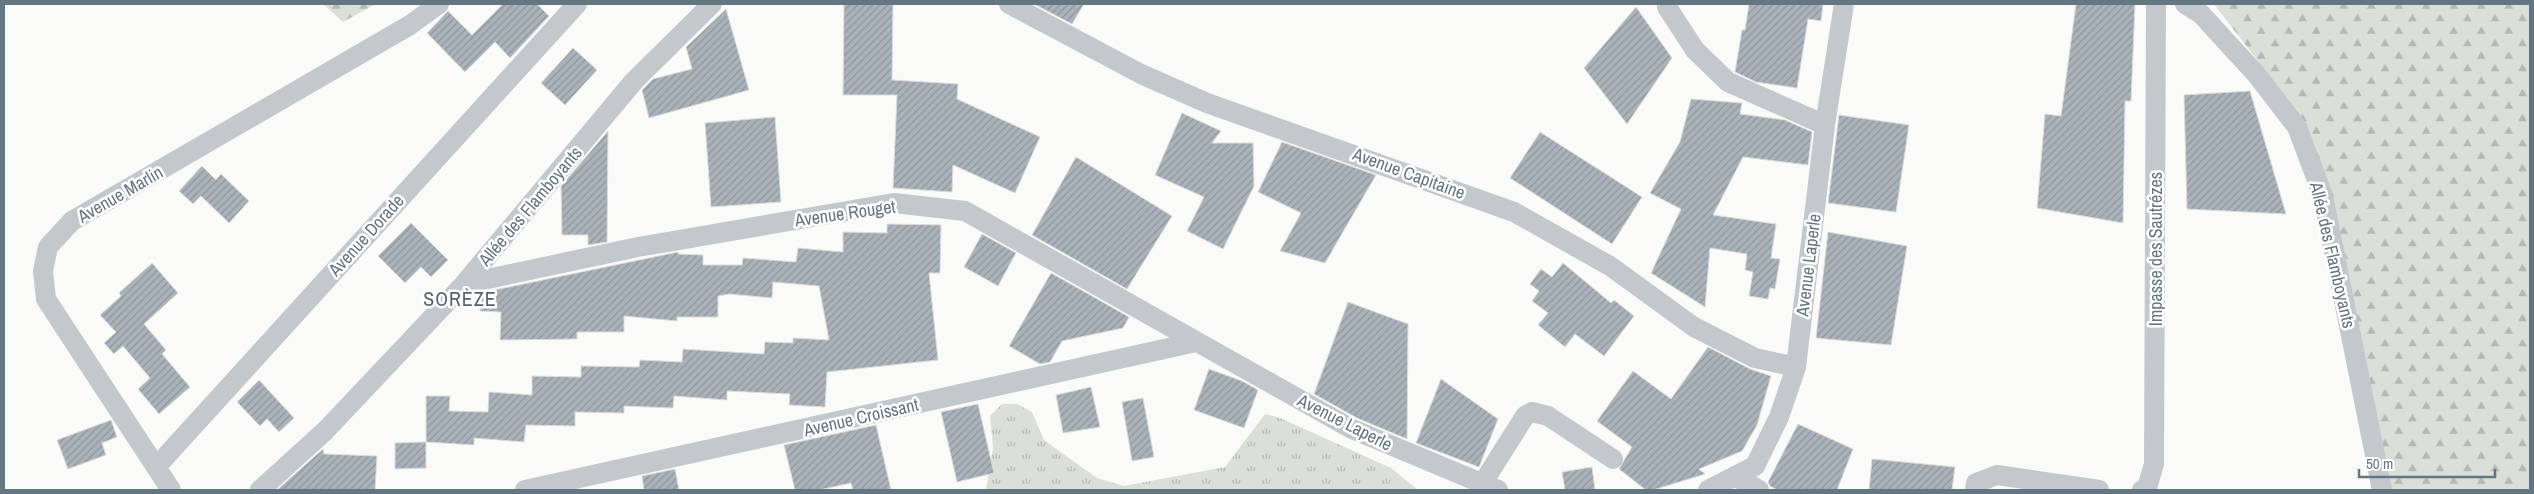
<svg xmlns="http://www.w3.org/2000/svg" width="2534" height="494" font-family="'Archivo Narrow',sans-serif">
  <defs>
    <pattern id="grass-tufts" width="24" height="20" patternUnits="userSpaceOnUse" patternTransform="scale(1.25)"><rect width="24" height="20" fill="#dadfd7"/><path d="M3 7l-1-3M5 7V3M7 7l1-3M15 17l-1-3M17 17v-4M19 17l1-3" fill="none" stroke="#b4b9b4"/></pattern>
    <pattern id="forest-firs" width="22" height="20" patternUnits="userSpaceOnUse" patternTransform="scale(1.25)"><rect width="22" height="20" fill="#dadfd7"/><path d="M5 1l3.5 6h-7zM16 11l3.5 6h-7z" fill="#b4b9b4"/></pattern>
    <pattern id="building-hatch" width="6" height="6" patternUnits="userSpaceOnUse" patternTransform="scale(1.25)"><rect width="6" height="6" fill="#aab3b9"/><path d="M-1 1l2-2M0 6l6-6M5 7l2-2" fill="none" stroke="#8e969c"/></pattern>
  </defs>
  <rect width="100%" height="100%" fill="#fafaf8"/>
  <path fill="url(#grass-tufts)" d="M1002,404H1017L1032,412L1044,440L1097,478L1124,486L1225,467L1265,414L1280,418L1391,468L1418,490H986L993,448L990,416Z"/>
  <path fill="url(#forest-firs)" d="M323,4H376L343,22Z
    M2214,4H2530V490H2381L2310,172L2268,74Z"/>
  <path fill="url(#building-hatch)" stroke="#dcdcda" d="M503,4H537L549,16L510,58L495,42L465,72L427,33L448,11L472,35Z
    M844,4H893L892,80L958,84L957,99L1040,137L1015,193L953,165L952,192L893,188L897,95H843Z
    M1034,4H1084L1072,24Z
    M1749,4H1823L1821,21L1808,19L1797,88L1756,82L1735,72L1742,30H1745Z
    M2076,4H2135L2131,101H2125L2123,223L2037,208L2045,114L2061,116Z
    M1636,7L1672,58L1627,124L1584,68Z
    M726,9L749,90L649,118L642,90L653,79L692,69L686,47Z
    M573,48L597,70L565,105L541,83Z
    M2250,91L2286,214L2187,209L2184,95Z
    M1691,99L1742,103L1740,114L1785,120L1812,132L1808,165L1743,157L1713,215L1776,224L1771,258L1780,259L1775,289L1770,288L1768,299L1749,296L1753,272L1745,270L1747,254L1710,248L1705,307L1651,273L1681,209L1650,193L1680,142Z
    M1182,113L1221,131L1212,143H1253L1254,186L1223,249L1187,231L1204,197L1155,175Z
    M1839,115L1909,125L1896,212L1828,203Z
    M775,117L781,202L711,207L705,123Z
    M608,131L607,242L588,245V235H562L561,186Z
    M1540,132L1642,197L1612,244L1510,178Z
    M1282,142L1376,175L1325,263L1280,251L1301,213L1258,192Z
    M1076,157L1172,216L1127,289L1032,235Z
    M202,166L216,180L221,174L249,201L229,223L201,196L193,204L179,191Z
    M411,223L448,260L431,277L421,267L405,283L378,256Z
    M887,224L941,225L940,273H929L938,360L827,372L825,407L789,405L790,394L727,391V400L674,396L673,408L624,406V413L575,412V426L526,425L524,442L474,438V445L426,442V396H450L449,411L488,412L489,392L532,395V376L581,377V366L639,367L640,360L682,362L683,349L764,354L765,342L793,343V338L829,340L819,286L773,282L772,298L729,294L718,296V317H677V321L624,316V332H577V339L500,340L501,312L480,311V293L678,252V254L703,255V265H742L743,258L796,262L798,248L843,252V232L887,233Z
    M1828,232L1907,246L1891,345L1816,338Z
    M982,234L1016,253L998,286L964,267Z
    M152,263L178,293L144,324L166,350L162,354L190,387L159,414L138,389L150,378L123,346L114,354L104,343L116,332L100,315L121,296L119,293Z
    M1563,263L1611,303L1614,300L1634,316L1604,356L1575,334L1565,347L1538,325L1548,313L1532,301L1539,291L1530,284L1541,269L1552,277Z
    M1051,273L1129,317L1123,328L1062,341L1050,362L1040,364L1009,346Z
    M1348,302L1408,324L1407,439L1357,418L1314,394Z
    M1708,347L1750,369L1771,376L1757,425L1742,451L1699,469L1705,474L1653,490H1646L1619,469L1632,447L1597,421L1633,371L1671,399Z
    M1209,369L1242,381L1258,390L1244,428L1194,410Z
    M1441,379L1498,419L1479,467L1416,443Z
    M259,380L294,418L279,432L267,419L260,426L237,402Z
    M1091,387L1100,427L1063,433L1056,395Z
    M1143,398L1154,457L1132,461L1122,402Z
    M978,404L994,473L957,482L941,412Z
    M111,420L117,437L102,443L106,455L68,469L57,440Z
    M1798,424L1853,449L1837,490H1777L1770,486L1768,482Z
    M876,425L891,490H853L851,483L819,490H795L784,445Z
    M426,442V468L395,469V443Z
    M323,449L324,454L377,456L375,490H277Z
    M1872,459L1955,467L1952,490H1869Z
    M1592,467L1595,490H1565L1562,472Z
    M675,469L679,490H644L642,476Z"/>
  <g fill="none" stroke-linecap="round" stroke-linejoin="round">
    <path stroke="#c3c8cc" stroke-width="20" d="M1009,4L1141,74L1207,103L1514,212L1610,266L1694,327L1755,358L1796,367
      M2185,4L2201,14L2256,74L2297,127L2323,196L2382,490
      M1667,7L1695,50L1728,82L1825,125
      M464,284L638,247L894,203L965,211L1352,429L1498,490
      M157,466L577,4
      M1735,476L1759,490
      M1482,484L1525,416L1532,412L1548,416L1613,459
      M171,490L46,299L43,271L48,247L72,221L410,25L439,4
      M260,490L325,431L464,284L634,81L712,4
      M525,490L1196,342
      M1708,490L1755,466L1779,417L1796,367L1825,125L1844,4
      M1975,490L1976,483L1997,475L2099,490
      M2142,490L2147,488L2154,464L2156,4"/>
  </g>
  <g text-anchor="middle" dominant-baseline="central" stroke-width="5" stroke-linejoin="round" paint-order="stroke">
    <g font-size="18" fill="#657683" stroke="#fff">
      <text transform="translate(1409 173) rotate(20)">Avenue Capitaine</text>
      <text transform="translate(120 194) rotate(-30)">Avenue Marlin</text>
      <text transform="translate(530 206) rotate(-50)">Allée des Flamboyants</text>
      <text transform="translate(845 213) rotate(-8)">Avenue Rouget</text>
      <text transform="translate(366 235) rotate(-48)">Avenue Dorade</text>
      <text transform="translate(2155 249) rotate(-90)">Impasse des Sautrézes</text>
      <text transform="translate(2333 255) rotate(77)">Allée des Flamboyants</text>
      <text transform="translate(1808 265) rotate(-83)">Avenue Laperle</text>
      <text transform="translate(861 417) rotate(-13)">Avenue Croissant</text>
      <text transform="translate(1345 422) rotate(27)">Avenue Laperle</text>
    </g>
    <g font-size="20" letter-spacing="1" fill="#57646e" stroke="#fff">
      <text x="460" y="298">SORÈZE</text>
    </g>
  </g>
  <rect width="2534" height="494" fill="none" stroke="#657683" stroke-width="10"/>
  <path d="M2359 469v8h136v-8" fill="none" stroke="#657683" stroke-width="2.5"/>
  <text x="2366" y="469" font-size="15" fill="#657683" stroke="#ffffff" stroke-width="4" paint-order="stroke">50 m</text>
</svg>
